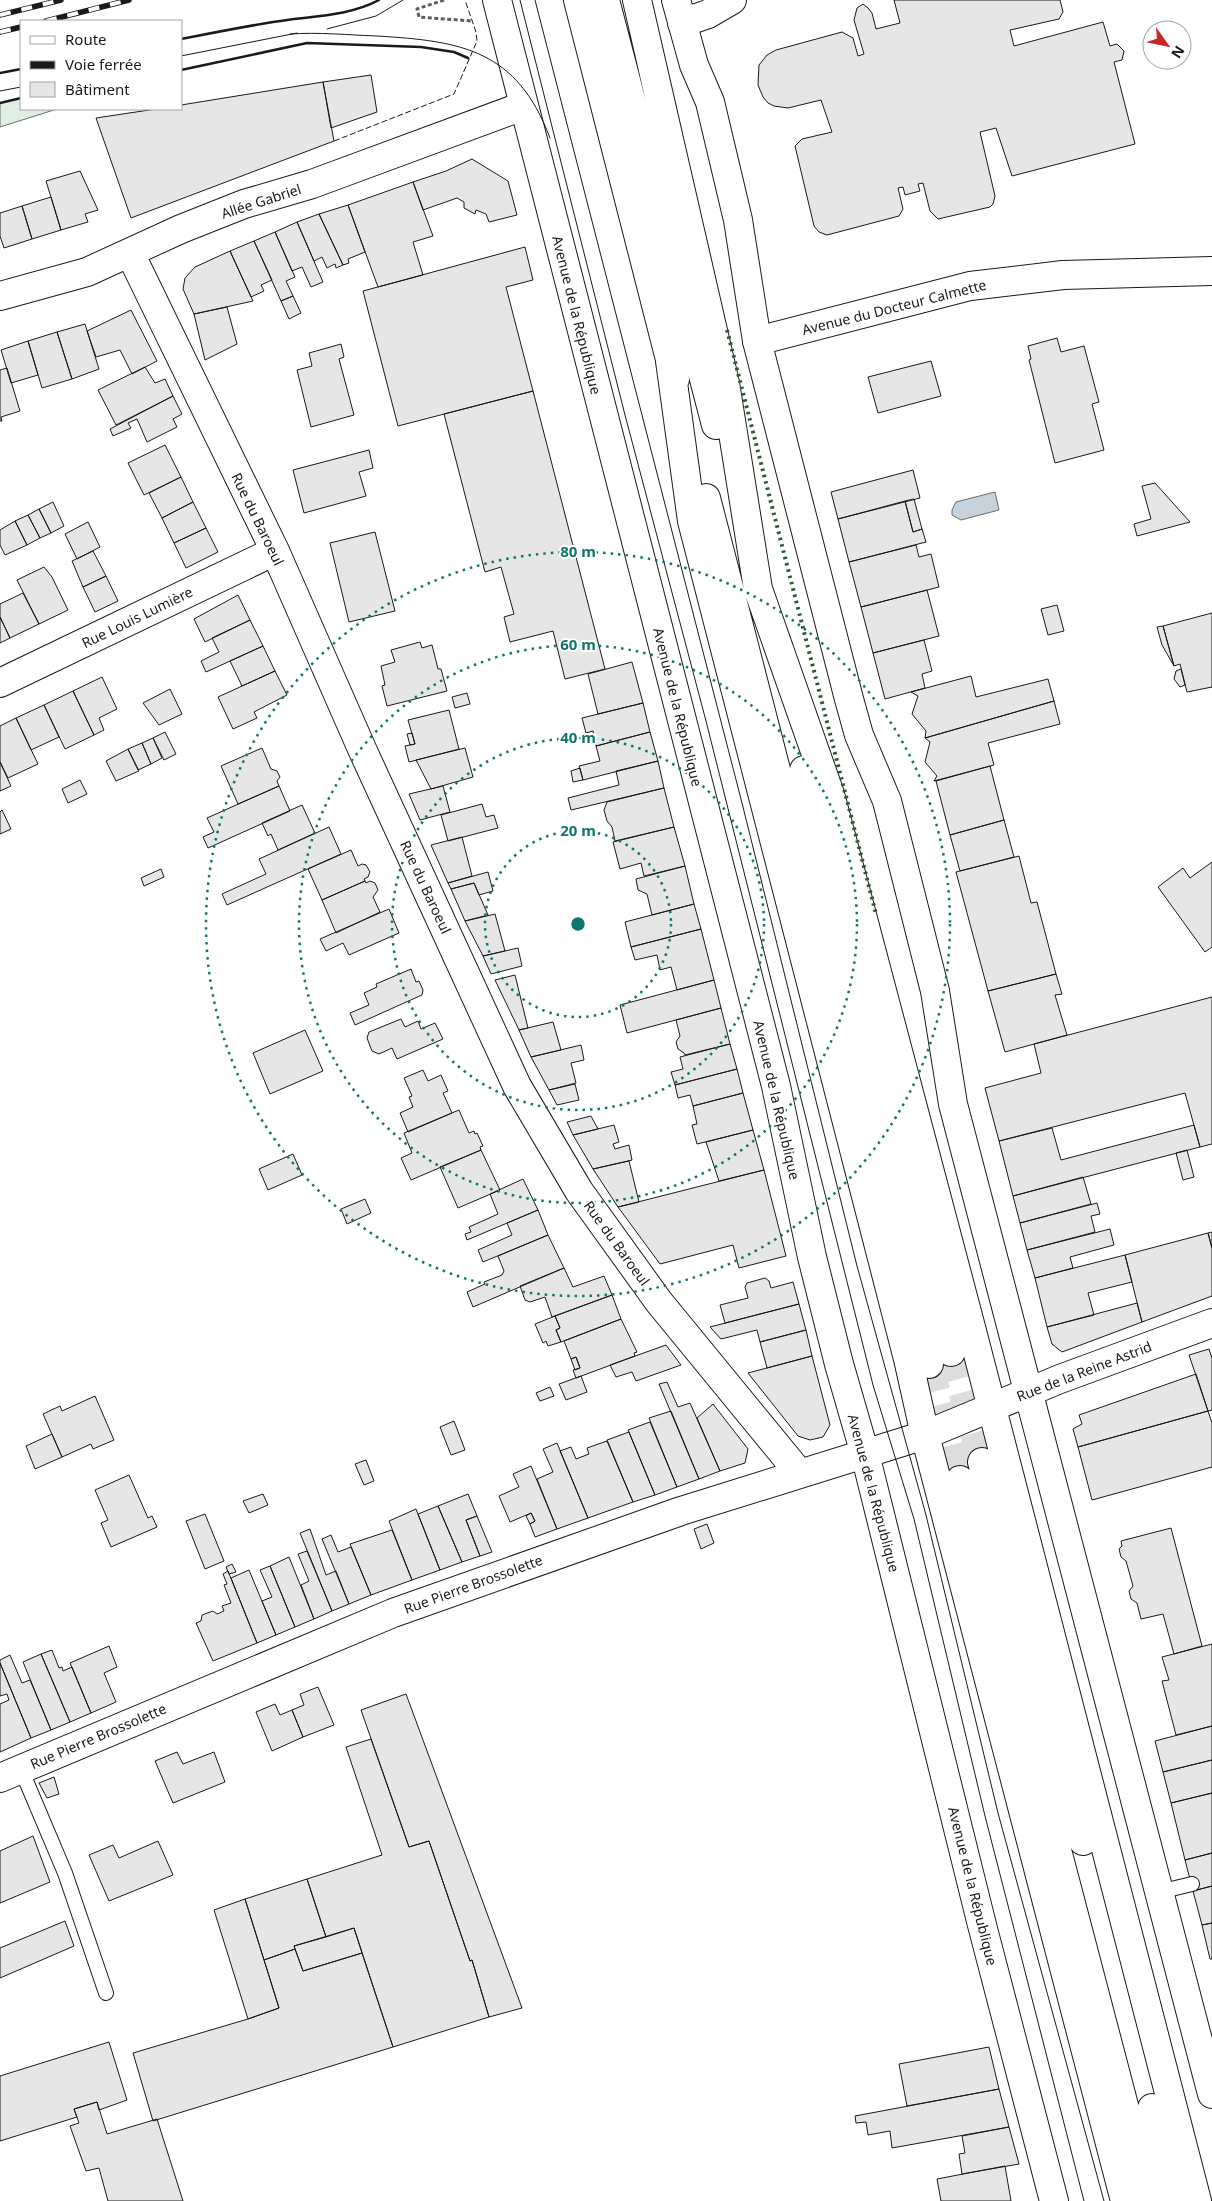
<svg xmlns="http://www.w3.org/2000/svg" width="1212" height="2201" font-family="'Noto Sans',sans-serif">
  <rect width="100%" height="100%" fill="#fff"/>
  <path fill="#e0efe3" stroke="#6a6a6a" d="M21,98V109H57L0,127V103Z"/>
  <path fill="#c6d2dc" stroke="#6a6a6a" d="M995,492L999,510L961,520L952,515V510L956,502Z"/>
  <path fill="#e6e6e6" stroke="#1a1a1a" d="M894,0H1060L1063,12L1059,19L1010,30L1014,46L1103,22L1110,46L1117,44L1124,51L1122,60L1114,62L1135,144L1012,176L996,128L980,132L995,196L993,204L990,207L938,219L930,211L923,183L918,184L920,191L905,195L903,187L898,188L903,209L899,216L827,235L819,232L814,226L795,146L802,139L832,132L821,100L788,108L774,106L768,103L763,97L758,85L759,65L767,55L776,50L842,32L853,38L858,56L864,54L854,20L857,8L863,4L868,8L872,13L876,29L900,23Z
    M371,75L377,112L331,128L323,82Z
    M323,82L334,141L131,218L96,118L156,109H181V105Z
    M472,159L508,181L517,215L489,222L486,214L476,210L475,214L464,208V202L457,198L423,210L413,182L446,171Z
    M80,171L98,210L85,214L88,222L61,230L46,181Z
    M413,182L433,236L413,242L423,275L378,287L348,205Z
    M51,197L61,230L32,239L22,206Z
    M348,205L365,252L348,259L349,263L343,265L319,214Z
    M22,206L32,239L4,248L0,236V213Z
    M319,214L343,265L336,268L335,264L327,268L322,257L314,261L297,222Z
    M297,222L323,282L311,287L302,267L292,271L275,232Z
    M275,232L295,277L286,281L293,296L281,301L254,241Z
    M254,241L272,280L261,285L264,291L251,297L230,251Z
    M525,247L533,280L506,287L533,391L398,426L363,291Z
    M230,251L253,301L194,314L183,289L185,278L195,267Z
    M293,296L301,313L289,319L281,301Z
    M227,307L237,344L205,360L194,314Z
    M131,310L157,361L132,374L120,350L96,357L87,331Z
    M85,324L99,369L72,379L57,332Z
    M57,332L72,379L42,388L28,341Z
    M1057,338L1061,352L1084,346L1099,402L1092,404L1104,450L1055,463L1029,360L1031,359L1028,346Z
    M28,341L38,375L11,383L1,350Z
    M341,344L344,357L339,359L354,415L311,427L297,370L312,366L309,353Z
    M931,361L941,396L878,413L868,377Z
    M145,367L155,383L165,379L173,396L116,425L98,390Z
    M7,368L20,411L1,417L2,421H0V370Z
    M533,391L605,669L565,679L553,631L510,642L504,617L514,614L501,567L485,572L444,414Z
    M173,396L182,414L173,419L177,427L147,442L137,419L128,423L131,428L113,436L110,429Z
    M165,445L181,477L144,495L128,463Z
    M369,450L373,468L359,472L366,496L304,513L293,470Z
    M913,470L920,498L838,519L831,492Z
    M181,477L193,502L162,518L149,493Z
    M1155,483L1190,522L1137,536L1134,524L1151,519L1142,486Z
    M914,499L922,529L913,532L905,501Z
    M905,501L913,532L922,529L926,542L849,562L838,519Z
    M53,502L64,526L51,533L39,509Z
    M193,502L206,528L174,543L162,518Z
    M39,509L51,533L40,538L28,515Z
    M28,515L40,538L27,545L15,521Z
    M15,521L27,545L5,555L0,545V530Z
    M88,522L100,547L77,559L65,534Z
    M206,528L218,552L186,568L174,543Z
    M375,532L395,611L349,622L330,543Z
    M916,545L919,557L931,554L939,587L861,607L849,562Z
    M93,551L106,576L83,587L72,561Z
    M44,567L52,577L68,610L39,624L17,580Z
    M106,576L118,601L95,612L83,587Z
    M927,590L939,636L873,653L861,607Z
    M23,593L39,624L10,638L0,617V604Z
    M238,595L250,620L205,642L194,619Z
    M1057,605L1064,631L1048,635L1041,609Z
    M1212,613V687L1187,692L1180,664L1174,666L1163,626Z
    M0,617L10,638L0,643Z
    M250,620L263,646L206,672L201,661L219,652L212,638Z
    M1163,626L1174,666L1162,645L1157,627Z
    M924,640L932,671L922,674L925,688L885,699L873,653Z
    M420,642L422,648L432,645L438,669H441L447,691L387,706L382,686L385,685L381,666L395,662L391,650Z
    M263,646L275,671L242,686L230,661Z
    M632,662L643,703L598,714L588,674Z
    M1181,669L1185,685L1180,687L1174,679L1176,671Z
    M275,671L287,695L254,712L257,718L233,729L218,697Z
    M971,676L976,697L1048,679L1054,701L925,738L926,731L912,714L918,696L911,692Z
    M102,677L117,709L99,718L104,730L94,735L73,691Z
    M170,689L182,714L159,725L143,703Z
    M73,691L94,735L65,749L44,705Z
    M467,693L470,704L455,708L452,697Z
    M1054,701L1060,724L988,743L994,765L934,781L937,776L925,762L930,742L925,738Z
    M643,703L650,732L596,746L593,731L586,733L582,718Z
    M44,705L59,737L31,750L16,718Z
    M449,710L459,749L409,762L405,746L415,744L408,720Z
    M16,718L38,764L8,778L0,762V726Z
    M165,732L176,754L164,760L153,738Z
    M650,732L658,761L583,780L579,766L600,761L596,746Z
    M412,733L415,744L410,745L407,734Z
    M153,738L162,758L151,764L142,743Z
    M142,743L151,764L138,770L128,749Z
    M262,748L271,769L277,771L280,777L277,781L279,786L238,804L221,766Z
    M465,748L473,777L431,789L416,760Z
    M128,749L139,771L116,781L106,761Z
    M658,761L664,788L571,810L568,798L619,785L616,771Z
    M0,762L11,786L0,791Z
    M990,766L1004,820L950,835L936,781Z
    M580,768L583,780L573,782L571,771Z
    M80,780L87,794L68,803L62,789Z
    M279,786L290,811L208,848L203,837L214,832L207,818Z
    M443,786L450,812L420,820L409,794Z
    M664,788L674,827L615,841L612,827L607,821L604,810L607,802Z
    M482,804L486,817L494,815L498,828L448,841L441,815Z
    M302,805L315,833L278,850L271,834L268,836L262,823Z
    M2,810L11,829L0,834V812Z
    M1004,820L1014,857L960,871L950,835Z
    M329,827L341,854L227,905L222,894L266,874L259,859Z
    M674,827L685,866L644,876L641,863L620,869L613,842Z
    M462,837L472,876L448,883L431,845Z
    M351,850L358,866L362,864L366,865L370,872L368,877L364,879L365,881L322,900L308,869Z
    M1019,856L1031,903L1037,902L1056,974L988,991L956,872Z
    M1212,862V947L1205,952L1158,887L1183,868L1190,878Z
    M685,866L694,904L652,915L647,894L638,890L636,879Z
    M161,869L164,877L144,886L141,878Z
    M488,872L493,891L479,895L474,883L451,889L448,883Z
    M365,881L366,883L370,881L375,883L378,890L373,897L380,912L336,933L322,900Z
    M474,883L488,915L465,921L451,889Z
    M694,904L701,929L631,947L625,922Z
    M389,909L399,933L349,955L343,943L326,951L320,939Z
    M495,914L505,951L483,956L465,921Z
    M701,929L714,980L677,990L671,967L660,970L657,955L635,960L631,947Z
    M518,948L522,966L491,974L483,956Z
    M411,969L416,982L419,981L423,990L422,995L355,1025L350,1013L369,1005L364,993L377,987L376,984Z
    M1056,974L1062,994L1055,995L1067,1035L1005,1052L988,991Z
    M515,975L528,1028L519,1030L495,980Z
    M714,980L721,1008L627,1033L620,1005Z
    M1212,997V1144L1200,1147L1185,1093L999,1141L985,1088L1041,1073L1034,1044Z
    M721,1008L730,1044L685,1055L684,1053L678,1049L676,1042L680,1036L676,1020Z
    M401,1019L405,1027L418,1021L421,1029L435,1023L443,1039L397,1059L392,1048L379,1054L372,1051L367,1038L369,1032Z
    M553,1022L561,1050L531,1057L519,1030Z
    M305,1030L323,1071L270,1094L253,1053Z
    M730,1044L737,1069L675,1085L671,1072L683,1069L680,1057Z
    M581,1045L584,1060L571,1063L576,1083L549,1090L531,1057Z
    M737,1069L743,1093L693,1106L690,1095L678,1098L675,1085Z
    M423,1070L428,1081L441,1075L448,1091L443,1093L452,1113L408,1132L400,1113L413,1107L409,1097L412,1096L404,1078Z
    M575,1084L579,1100L557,1105L549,1090Z
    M743,1093L753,1130L697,1144L692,1125L697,1124L693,1106Z
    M459,1110L469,1133L474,1131L475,1134L477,1133L483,1146L480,1147L481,1150L411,1180L401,1158L412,1153L404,1133Z
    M591,1116L598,1129L573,1135L567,1122Z
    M614,1125L619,1142L613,1144L615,1149L629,1145L632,1160L593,1169L573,1135Z
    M1194,1125L1200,1147L1013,1196L999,1141L1052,1128L1061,1160Z
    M753,1130L764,1170L719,1181L706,1142Z
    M481,1150L500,1190L458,1208L440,1167Z
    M1187,1150L1194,1177L1183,1180L1176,1153Z
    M293,1154L302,1175L268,1190L259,1169Z
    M629,1161L639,1202L618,1207L593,1169Z
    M764,1170L786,1256L739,1268L733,1245L660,1264L618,1207Z
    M1083,1177L1091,1204L1020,1223L1013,1196Z
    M523,1179L538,1210L467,1240L465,1234L471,1232L469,1227L498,1214L490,1194Z
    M365,1199L371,1213L347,1224L341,1209Z
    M1097,1203L1100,1214L1091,1216L1095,1232L1027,1250L1020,1223Z
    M538,1210L548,1235L483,1262L478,1250L512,1235L507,1223Z
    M1110,1229L1114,1245L1070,1257L1073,1268L1035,1278L1027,1250Z
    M1212,1232V1248L1208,1233Z
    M1208,1233L1212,1248V1296L1142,1322L1125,1255Z
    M548,1235L564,1268L473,1307L467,1292L485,1284L484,1282L502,1275L504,1271L498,1256Z
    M1125,1255L1132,1282L1088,1293L1094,1315L1047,1327L1035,1278Z
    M564,1268L573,1287L604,1276L612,1295L552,1317L545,1297L530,1302L525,1300L520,1286Z
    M765,1278L769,1281L771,1288L793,1282L799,1304L725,1323L720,1305L748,1298L745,1287L747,1283Z
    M612,1295L621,1319L561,1342L556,1330L560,1328L555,1316Z
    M1137,1303L1142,1322L1062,1352L1052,1344L1047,1327Z
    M799,1304L806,1330L760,1342L757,1330L721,1339L710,1327Z
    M555,1316L560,1328L556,1330L561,1342L548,1346L546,1341L543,1343L535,1324Z
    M621,1319L637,1352L634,1353L635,1356L576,1378L573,1370L580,1368L576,1357L571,1359L564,1341Z
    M806,1330L812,1356L767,1368L760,1342Z
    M666,1345L681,1365L636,1381L632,1372L616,1377L610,1365Z
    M1209,1349L1212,1358V1410L1208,1411L1189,1355Z
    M812,1356L830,1425L823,1437L810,1440L798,1436L748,1373Z
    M576,1357L580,1368L575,1370L571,1359Z
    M1196,1374L1208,1411L1078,1447L1073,1429L1082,1424L1079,1415Z
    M581,1376L587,1392L566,1400L559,1384Z
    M667,1382L678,1407L690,1403L720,1471L699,1479L659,1384Z
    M550,1387L554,1396L540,1401L536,1393Z
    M95,1396L114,1440L93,1449L91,1444L62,1457L43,1414L60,1406L62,1411Z
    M713,1404L748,1449L745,1463L720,1471L697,1418Z
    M671,1411L699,1479L677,1487L649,1418Z
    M1208,1411L1212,1423V1467L1092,1500L1078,1447Z
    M454,1421L465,1450L451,1455L440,1427Z
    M650,1422L677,1487L655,1495L628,1430Z
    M629,1432L655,1495L633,1502L607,1440Z
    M52,1434L62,1457L35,1469L26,1446Z
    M607,1441L633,1502L588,1518L560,1451L571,1447L576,1459L589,1454L587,1448Z
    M557,1443L588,1518L557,1529L537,1479L553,1472L543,1449Z
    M366,1460L374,1481L364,1485L355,1464Z
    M531,1466L557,1529L535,1537L530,1524L535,1521L531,1513L510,1522L499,1496L519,1487L513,1474Z
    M129,1475L148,1518L152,1516L157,1527L111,1547L101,1523L108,1520L95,1490Z
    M263,1494L268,1505L249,1513L243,1501Z
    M468,1494L477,1516L466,1520L480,1556L462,1562L438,1506Z
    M438,1506L462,1562L440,1570L418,1514Z
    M416,1509L440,1570L412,1580L389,1521Z
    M531,1513L535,1521L530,1524L526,1516Z
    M205,1514L224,1561L205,1569L186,1521Z
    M477,1516L492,1552L480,1556L466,1520Z
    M707,1524L714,1543L701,1549L694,1529Z
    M1171,1528L1202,1646L1174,1654L1163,1614L1141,1619L1137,1603L1131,1599L1129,1591L1133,1586L1126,1561L1121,1557L1119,1549L1122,1546L1121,1541Z
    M310,1529L326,1575L336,1571L349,1604L332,1611L300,1533Z
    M392,1530L412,1580L371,1595L350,1544Z
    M331,1535L338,1552L351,1547L371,1595L349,1604L322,1539Z
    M307,1551L332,1611L314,1619L301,1585L309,1581L298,1554Z
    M289,1557L314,1619L295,1627L270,1566Z
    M232,1564L236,1572L229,1574L226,1567Z
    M270,1566L295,1627L276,1635L262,1601L272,1597L260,1570Z
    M249,1570L276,1635L257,1643L231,1578Z
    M228,1571L257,1643L213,1661L196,1623L201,1621L202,1615L213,1611L217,1614L224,1611L222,1606L231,1603L224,1585L227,1584L223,1574Z
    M1212,1644V1726L1176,1735L1162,1681L1169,1680L1162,1657Z
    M109,1646L117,1667L104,1673L116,1702L91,1713L70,1663Z
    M52,1650L59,1668L62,1667L63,1671L72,1667L91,1713L70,1722L41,1654Z
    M41,1654L70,1722L51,1730L23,1662Z
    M10,1655L22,1683L30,1680L51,1730L31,1738L0,1663V1660Z
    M0,1663L31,1738L0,1752V1704L9,1700L7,1694L0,1696Z
    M318,1687L334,1725L303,1737L292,1710L304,1705L300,1694Z
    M406,1694L522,2008L489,2017L472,1960L470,1961L429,1841L409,1847L361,1710Z
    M275,1704L280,1715L292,1710L303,1737L272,1751L256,1712Z
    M1212,1726V1760L1163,1772L1155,1741Z
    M371,1739L409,1847L429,1841L470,1961L472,1960L489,2017L393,2047L354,1928L326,1937L307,1879L382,1855L346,1747Z
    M177,1752L183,1764L214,1752L225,1782L173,1803L155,1761Z
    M1212,1760V1793L1171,1803L1163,1772Z
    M54,1777L59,1794L47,1798L39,1783Z
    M1212,1793V1853L1185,1860L1171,1803Z
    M33,1836L50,1882L0,1903V1851Z
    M158,1841L173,1875L109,1901L89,1855L113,1845L119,1858Z
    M1212,1853V1886L1193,1891L1185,1860Z
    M307,1879L326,1937L294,1946L295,1949L264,1960L245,1899Z
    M1212,1886V1923L1202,1925L1193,1891Z
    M245,1899L279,2008L248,2019L214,1910Z
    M65,1921L74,1946L0,1978V1948Z
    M1212,1923V1959H1210L1202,1925Z
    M354,1928L362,1953L303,1971L294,1946Z
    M295,1949L303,1971L362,1953L393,2047L153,2121L133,2053L248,2019L279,2008L264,1960Z
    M109,2042L127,2100L99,2110L97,2102L74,2109L77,2117L0,2141V2076Z
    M989,2047L999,2089L907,2106L899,2064Z
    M999,2089L1009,2127L892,2148L890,2131L868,2135L866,2122L856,2123L855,2116Z
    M97,2102L107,2134L157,2119L183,2201H108L99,2168L86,2171L70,2126L79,2123L74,2109Z
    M1009,2127L1019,2164L962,2174L959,2154L965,2153L962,2136Z
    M1005,2166L1011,2201H941L937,2179Z"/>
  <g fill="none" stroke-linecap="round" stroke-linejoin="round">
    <path stroke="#ddd" stroke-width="28" stroke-dasharray="28 14" stroke-linecap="butt" d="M951,1352L982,1462
      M929,1364L960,1480"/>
    <g stroke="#1a1a1a" stroke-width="16">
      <path id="service" d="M21,1769L65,1873L106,1993
        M1159,1892L1192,1884"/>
    </g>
    <g stroke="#1a1a1a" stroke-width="30">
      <path id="minor" d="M682,23L708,14L732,0
        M130,253L275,551L362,749L517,1086L579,1191L659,1302L800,1474
        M0,296L87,272L181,229L244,204L312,184L523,106
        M757,341L970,286L1063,275L1212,271
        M0,683L275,551
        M0,1778L393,1613L681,1511L925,1435L1060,1379L1212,1323"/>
    </g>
    <g stroke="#1a1a1a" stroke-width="30">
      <path id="tertiary" d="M497,0L776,1086L812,1257L839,1364L865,1454L982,1925L1054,2201
        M676,0L694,65L710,102L738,220L757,341L849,699L859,735L887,801L935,991L953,1104L1212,2094"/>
    </g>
    <g stroke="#1a1a1a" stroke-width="30">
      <path id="primary" d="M578,0L675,379
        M605,0L716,425
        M637,0L725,383L758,589L830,794L972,1331L1197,2201
        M670,361L692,521L908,1359L925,1435L1125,2201
        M706,498L929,1364
        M804,770L951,1352
        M982,1462L1083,1841
        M960,1480L1149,2201
        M1152,2108L1176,2201"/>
    </g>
    <path stroke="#5f5f5f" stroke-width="3" stroke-dasharray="4 2.5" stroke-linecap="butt" d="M444,0L417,9L419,17L472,21"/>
    <use href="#service" stroke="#fff" stroke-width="14"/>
    <use href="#minor" stroke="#fff" stroke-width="28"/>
    <use href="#tertiary" stroke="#fff" stroke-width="28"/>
    <use href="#primary" stroke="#fff" stroke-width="28"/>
    <path stroke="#1a1a1a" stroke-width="1" d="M520,0L625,415L706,721L873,1385L914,1519L985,1816L1084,2201
      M535,0L742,803L857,1266L926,1515L998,1813L1104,2201
      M327,29L376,16L403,0
      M290,34C319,32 348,35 377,36C462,41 517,50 550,138
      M181,56L297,33
      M0,91L21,87"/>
    <g stroke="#1a1a1a" stroke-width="5.5">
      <path id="rail" d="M0,15L61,0
        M46,21L129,0
        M0,32L21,27"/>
    </g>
    <use href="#rail" stroke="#fff" stroke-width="4" stroke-dasharray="11" stroke-linecap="butt"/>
    <path stroke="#2b5a34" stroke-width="4" stroke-dasharray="2.5 4" stroke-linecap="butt" d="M727,330L876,914"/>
    <path stroke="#1a1a1a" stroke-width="1" stroke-dasharray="6 2.5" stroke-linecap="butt" d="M334,141L454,94L477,41L476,32L465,0"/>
    <path stroke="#1a1a1a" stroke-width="2.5" d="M181,39C212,33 242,27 273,22C307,16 348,17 379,0
      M181,70L307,43L421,47L454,52L468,58
      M0,73L21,69
      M0,103L21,98"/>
  </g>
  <g fill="none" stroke="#0f766e" stroke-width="2.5" stroke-dasharray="2.5 5">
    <circle cx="578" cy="924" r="93"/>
    <circle cx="578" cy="924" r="186"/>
    <circle cx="578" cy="924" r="279"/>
    <circle cx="578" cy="924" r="372"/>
  </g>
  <g text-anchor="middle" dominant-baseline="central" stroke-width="4" stroke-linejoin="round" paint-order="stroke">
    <g font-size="14" fill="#1a1a1a" stroke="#fff">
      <text transform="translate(261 201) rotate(-18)">Allée Gabriel</text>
      <text transform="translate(894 307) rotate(-14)">Avenue du Docteur Calmette</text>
      <text transform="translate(577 315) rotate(76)">Avenue de la République</text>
      <text transform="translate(258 519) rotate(64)">Rue du Baroeul</text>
      <text transform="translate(137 617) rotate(-26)">Rue Louis Lumière</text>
      <text transform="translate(678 707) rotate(76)">Avenue de la République</text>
      <text transform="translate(426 887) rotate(65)">Rue du Baroeul</text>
      <text transform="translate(777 1100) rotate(77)">Avenue de la République</text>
      <text transform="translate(617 1243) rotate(54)">Rue du Baroeul</text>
      <text transform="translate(1084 1371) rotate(-21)">Rue de la Reine Astrid</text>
      <text transform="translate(874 1493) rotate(75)">Avenue de la République</text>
      <text transform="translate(473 1584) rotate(-20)">Rue Pierre Brossolette</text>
      <text transform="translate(98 1736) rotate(-23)">Rue Pierre Brossolette</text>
      <text transform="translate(973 1886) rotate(76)">Avenue de la République</text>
    </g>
  </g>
  <circle cx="578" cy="924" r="8" fill="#0f766e" stroke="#fff" stroke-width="2.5"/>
  <g font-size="15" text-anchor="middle" font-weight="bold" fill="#0f766e" stroke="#fff" stroke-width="4" stroke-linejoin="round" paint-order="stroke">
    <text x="578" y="557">80 m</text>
    <text x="578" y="650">60 m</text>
    <text x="578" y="743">40 m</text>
    <text x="578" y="836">20 m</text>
  </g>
  <rect x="20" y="20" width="162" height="90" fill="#ffffff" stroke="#a3a3a3"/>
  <rect x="30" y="36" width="25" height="8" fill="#ffffff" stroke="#a3a3a3"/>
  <text x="65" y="45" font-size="15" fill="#1a1a1a">Route</text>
  <rect x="30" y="61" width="25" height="8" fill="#1a1a1a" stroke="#a3a3a3"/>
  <text x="65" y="70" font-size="15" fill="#1a1a1a">Voie ferrée</text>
  <rect x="30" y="82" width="25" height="15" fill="#e6e6e6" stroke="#a3a3a3"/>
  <text x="65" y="95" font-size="15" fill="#1a1a1a">Bâtiment</text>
  <g transform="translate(1167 45) rotate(123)"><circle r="24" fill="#ffffff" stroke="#a3a3a3"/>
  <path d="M0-4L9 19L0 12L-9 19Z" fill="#c62828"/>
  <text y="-8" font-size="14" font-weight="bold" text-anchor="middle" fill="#1a1a1a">N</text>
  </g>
</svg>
